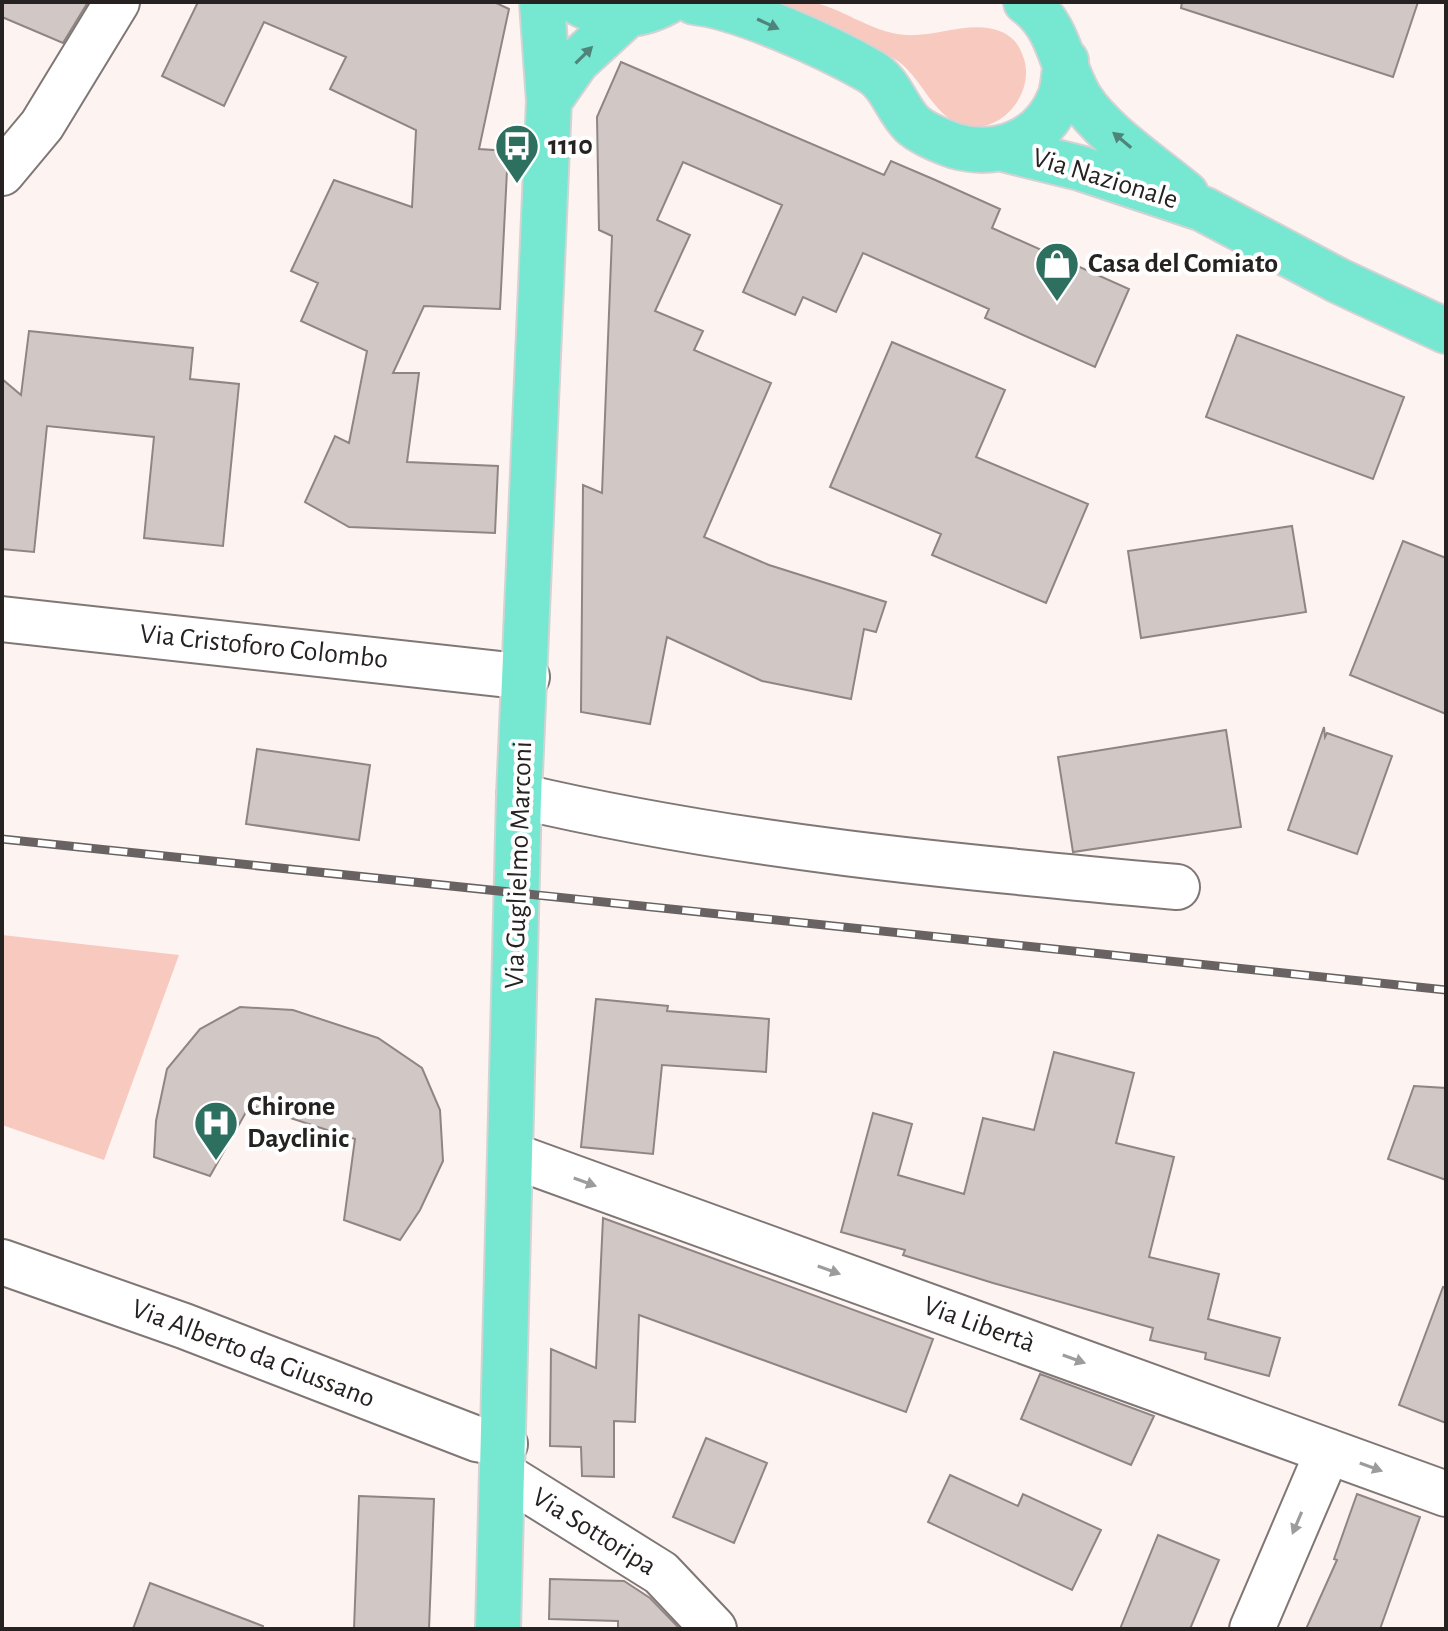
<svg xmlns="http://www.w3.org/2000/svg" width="1448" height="1631" font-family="'Alegreya Sans',sans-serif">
  <rect width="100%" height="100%" fill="#fdf4f2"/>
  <path fill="#f8c9bf" d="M767,2C780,2 796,0 809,2C841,6 868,32 906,35C937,37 972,19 1002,32C1015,38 1020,47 1024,59C1035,94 1000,136 963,125C933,116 923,80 899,62C889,54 873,49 861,44C830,30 798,16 767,2Z
    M2,935L179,955L104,1160L2,1125Z"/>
  <path fill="#d1c8c6" stroke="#8f8684" stroke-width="2" d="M2,2H88L63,43L2,17Z
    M198,2H494L509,9L479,149L508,151L500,309L424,306L393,373H419L407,462L498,466L495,533L349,527L305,502L335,436L349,443L367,351L301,321L318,283L291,271L334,180L412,207L416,130L330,89L346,57L264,22L224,106L162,76Z
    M1182,2H1418L1393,77L1181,8Z
    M621,62L884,175L891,161L933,179L1000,209L992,228L1129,289L1095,367L985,318L989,309L863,253L836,312L803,297L795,315L743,292L782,205L683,162L657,220L690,235L655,311L703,331L694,350L771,383L704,537L769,565L886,602L876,632L864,629L851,699L762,681L667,637L650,724L581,712L583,485L602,493L612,236L599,230L597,117Z
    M29,331L193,348L190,379L239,384L223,546L144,538L154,437L47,426L34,552L2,549V379L21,395Z
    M1237,335L1404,397L1373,479L1206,417Z
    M892,342L1005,390L976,457L1088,504L1046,603L932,555L941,534L830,487Z
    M1292,526L1306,612L1141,638L1128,551Z
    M1403,541L1446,558V714L1350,675Z
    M1324,727L1325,737L1327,733L1392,756L1357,854L1288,830Z
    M1226,730L1241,827L1073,852L1058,757Z
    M257,749L370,765L359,840L246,824Z
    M596,999L668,1006L667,1011L769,1019L766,1072L662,1065L653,1154L581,1147Z
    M240,1007L293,1010L378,1038L422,1068L440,1110L443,1161L420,1210L400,1240L344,1220L355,1139L250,1105L210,1176L154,1157L156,1121L167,1069L200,1029Z
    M1054,1052L1134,1073L1116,1143L1174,1157L1149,1257L1219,1274L1208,1319L1280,1338L1269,1376L1205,1359L1206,1353L1150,1340L1153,1328L993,1283L903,1255L905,1250L841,1232L873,1113L912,1124L898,1175L964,1194L983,1118L1034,1130Z
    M1414,1086L1446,1088V1180L1388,1159Z
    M603,1218L933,1339L906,1412L639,1315L635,1422L614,1421V1477L582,1476L581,1447L550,1446L551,1349L596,1368Z
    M1443,1287L1446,1288V1423L1399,1405Z
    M1040,1374L1154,1416L1131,1465L1021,1419Z
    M706,1438L767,1463L734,1543L673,1517Z
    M950,1475L1018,1506L1023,1494L1101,1530L1072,1590L928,1522Z
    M1357,1494L1420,1517L1380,1629H1306L1337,1560L1334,1559Z
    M359,1496L434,1499L429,1629H354Z
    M1158,1535L1219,1560L1190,1629H1120Z
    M550,1579L624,1581L650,1598L680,1629H618V1621L549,1619Z
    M150,1583L263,1626L262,1629H133Z"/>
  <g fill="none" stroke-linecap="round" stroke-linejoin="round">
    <g stroke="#7f7775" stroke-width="48">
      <path id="minor" d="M2,173L42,125L117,2
        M2,619L527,677
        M519,796C736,847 956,867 1177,887
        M511,1155L1446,1494
        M2,1262L184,1326L477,1439L505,1444
        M504,1475L661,1573L714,1629
        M1252,1629L1328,1451"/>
    </g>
    <g stroke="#d3d3d3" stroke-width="48">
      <path id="major" d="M577,2C607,19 637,18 667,2
        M694,2C741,7 828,47 870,71C891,83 896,108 912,124C923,134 941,141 955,146C998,158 1043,141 1060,97C1064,86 1064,72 1066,61
        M1026,2C1060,26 1060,65 1080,98C1101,132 1154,167 1186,194
        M549,101L577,61L626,16
        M1007,150L1080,168L1203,209L1339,281L1446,331
        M498,1629L519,796L549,101L542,2"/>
    </g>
    <use href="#minor" stroke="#fff" stroke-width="44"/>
    <use href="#major" stroke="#76e7d1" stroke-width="44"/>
    <g stroke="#686362" stroke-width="9">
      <path id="rail" d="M2,839L1446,990"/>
    </g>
    <use href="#rail" stroke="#fff" stroke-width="6" stroke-dasharray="18" stroke-linecap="butt"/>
  </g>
  <defs><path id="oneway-solid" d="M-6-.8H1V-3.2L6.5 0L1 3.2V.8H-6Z" transform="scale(2)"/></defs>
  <g fill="#4e8479">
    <use href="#oneway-solid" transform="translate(768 24) rotate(25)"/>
    <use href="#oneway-solid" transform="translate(584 55) rotate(-45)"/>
    <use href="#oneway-solid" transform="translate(1122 140) rotate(-140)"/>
  </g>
  <g fill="#9d9c9b">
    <use href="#oneway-solid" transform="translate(585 1182) rotate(20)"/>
    <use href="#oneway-solid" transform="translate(829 1270) rotate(20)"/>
    <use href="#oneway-solid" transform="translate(1074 1359) rotate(20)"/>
    <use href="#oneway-solid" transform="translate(1371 1467) rotate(20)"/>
    <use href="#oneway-solid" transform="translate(1297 1523) rotate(113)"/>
  </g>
  <defs>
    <g id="bus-pin" transform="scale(2.3)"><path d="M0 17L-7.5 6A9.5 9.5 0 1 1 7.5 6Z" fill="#2e705f" stroke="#fff"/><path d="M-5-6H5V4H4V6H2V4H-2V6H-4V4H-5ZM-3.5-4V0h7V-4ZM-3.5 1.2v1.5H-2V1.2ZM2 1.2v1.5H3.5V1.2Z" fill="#fff"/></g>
    <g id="shop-pin" transform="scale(2.3)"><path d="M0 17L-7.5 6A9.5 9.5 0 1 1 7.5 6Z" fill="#2e705f" stroke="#fff"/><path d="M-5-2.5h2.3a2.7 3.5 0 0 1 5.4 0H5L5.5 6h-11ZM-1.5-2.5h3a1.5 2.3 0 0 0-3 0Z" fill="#fff"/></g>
    <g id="hospital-pin" transform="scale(2.3)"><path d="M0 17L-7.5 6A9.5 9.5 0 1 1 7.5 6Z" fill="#2e705f" stroke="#fff"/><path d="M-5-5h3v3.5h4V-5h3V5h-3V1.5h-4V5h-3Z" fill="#fff"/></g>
  </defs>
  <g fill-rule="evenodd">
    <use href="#bus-pin" x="517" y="146"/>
    <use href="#shop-pin" x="1057" y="264"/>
    <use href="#hospital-pin" x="216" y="1123"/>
  </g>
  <g text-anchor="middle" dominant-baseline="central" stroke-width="8" stroke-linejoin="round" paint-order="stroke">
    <g font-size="28" font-weight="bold" fill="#252221" stroke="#fff" text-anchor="start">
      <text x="548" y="146">1110</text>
      <text x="1088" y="264">Casa del Comiato</text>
      <text x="247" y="1107">Chirone<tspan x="247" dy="32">Dayclinic</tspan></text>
    </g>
    <g font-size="28" fill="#252221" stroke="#fff">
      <text transform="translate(1105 179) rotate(17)">Via Nazionale</text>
      <text transform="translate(264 647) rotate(6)">Via Cristoforo Colombo</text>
      <text transform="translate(519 865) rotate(-88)">Via Guglielmo Marconi</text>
      <text transform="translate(979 1325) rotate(20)">Via Libertà</text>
      <text transform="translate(253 1354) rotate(21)">Via Alberto da Giussano</text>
      <text transform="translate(594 1532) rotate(32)">Via Sottoripa</text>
    </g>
  </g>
  <rect width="1448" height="1631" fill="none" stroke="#252221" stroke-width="8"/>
</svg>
